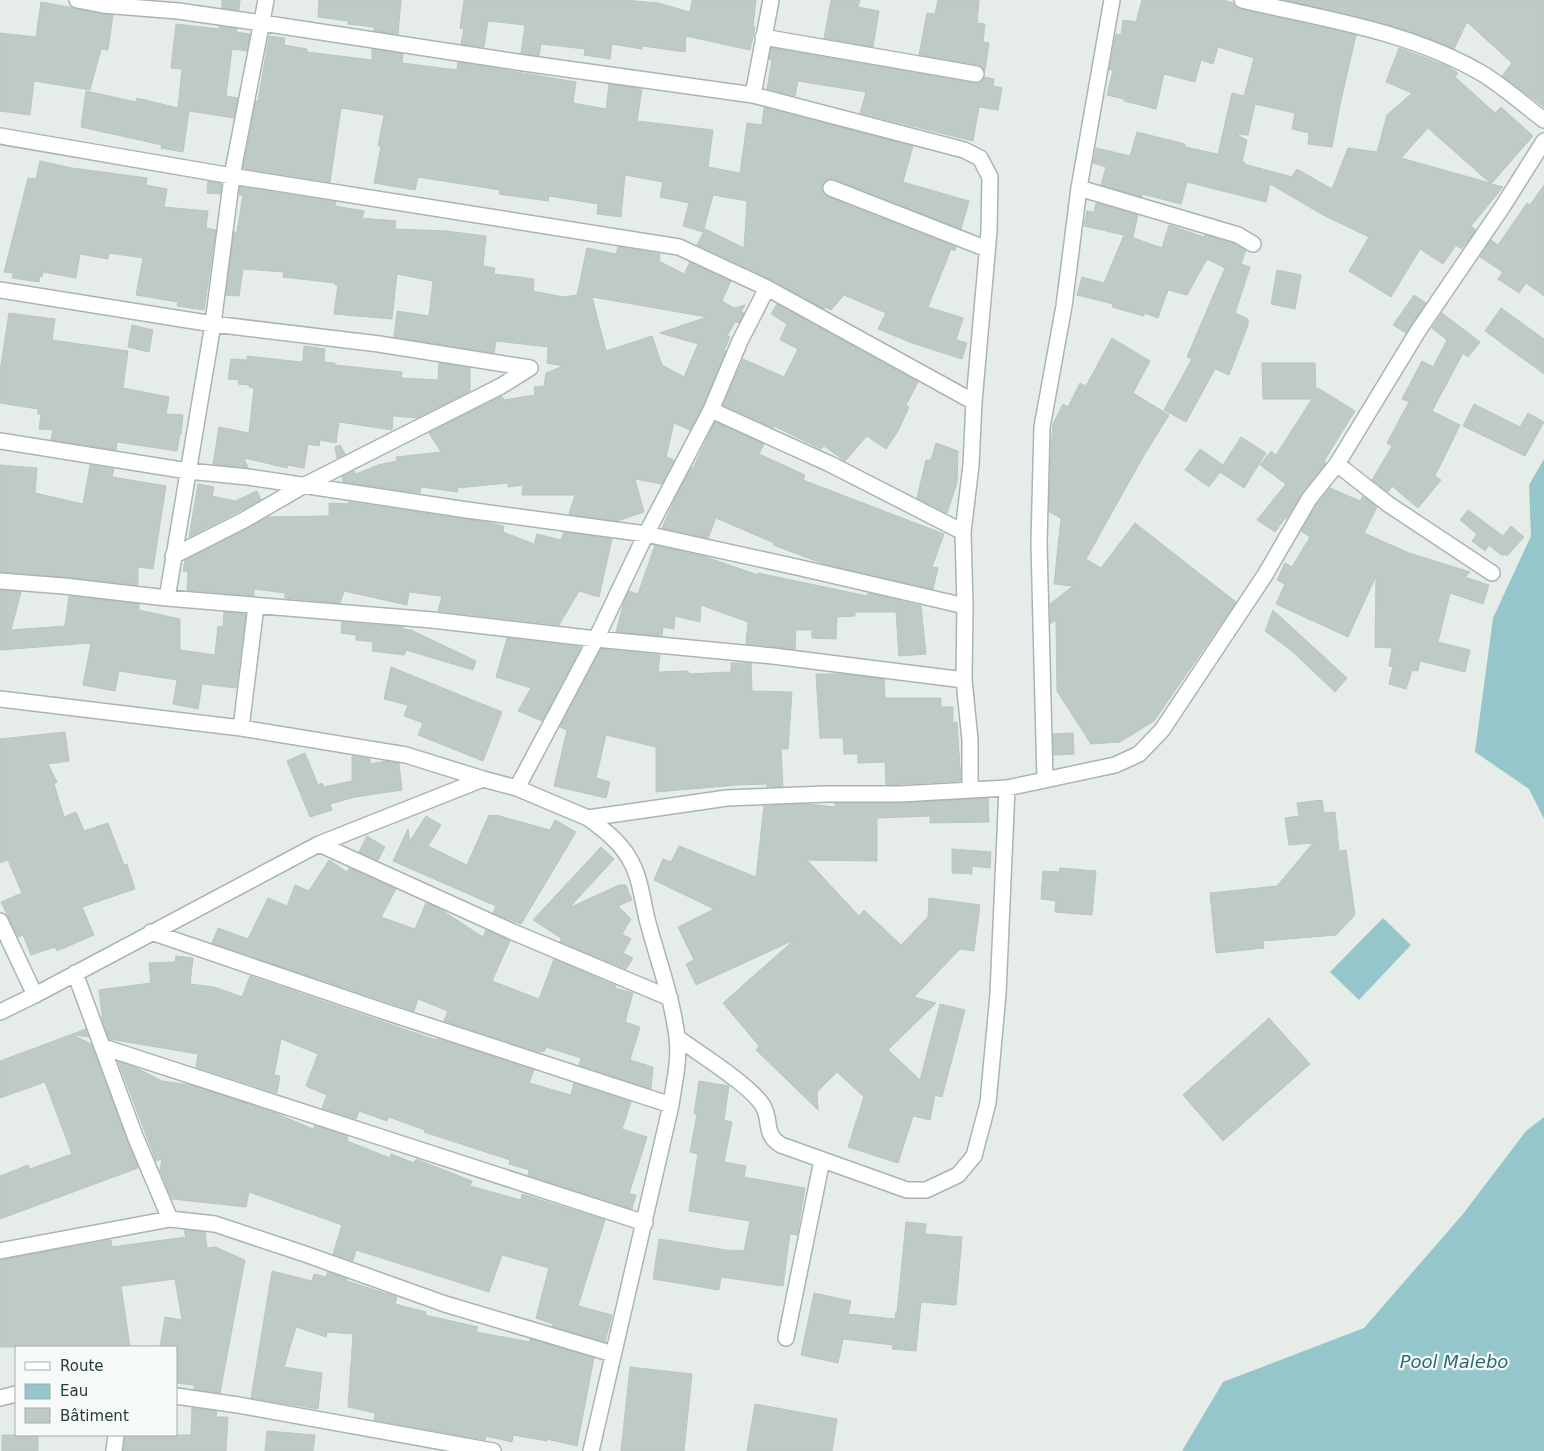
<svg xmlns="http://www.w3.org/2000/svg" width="1544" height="1451" font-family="'DejaVu Sans',sans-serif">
  <rect width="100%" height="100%" fill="#e6ede9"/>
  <path fill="#95c6cb" d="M1544,459V819L1529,789L1475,752L1493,618L1531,536L1529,485Z
    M1383,918L1411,945L1359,1000L1330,972Z
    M1544,1117V1451H1182L1223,1382L1364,1328L1463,1214L1526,1131Z"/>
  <path fill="#becac5" stroke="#b9c6c0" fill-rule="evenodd" d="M222,0H240L239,10L222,8Z
    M319,0H401L398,34L374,31V27L348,24V21L318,17Z
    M464,0H624L658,3L690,12L692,0H756L753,27H755L750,50L686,36L685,52L643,46L642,49L612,44L610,59L584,55L585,49L541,44L539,56L521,53L525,25L488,21L484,47L461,44L464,29L460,28Z
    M831,0H860L858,7L879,11L873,47L824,38Z
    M938,0H979L977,23L985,24L983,42L989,43L985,71L978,65L919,55L927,13L935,14Z
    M1142,0H1224L1233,3L1235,7L1240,9L1356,35L1340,105L1332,147L1308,144L1309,133L1292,129L1295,113L1255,104L1248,135L1235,134L1247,140L1242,162H1245L1244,164L1292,177L1297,169L1332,189L1348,148L1377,152L1387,115L1412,93L1386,82L1399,48L1447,66L1458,73L1455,77L1495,113L1501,107L1533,136L1491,184L1503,187L1471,226L1476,230L1464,246L1461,249L1456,245L1443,264L1420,249L1391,297L1349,271L1369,237L1323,215L1270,184L1266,202L1187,182L1181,204L1142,194V197L1101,185L1106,167L1093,163L1096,148L1130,156L1137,132L1185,144V147L1218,154L1232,93L1244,96L1254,58L1218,47L1213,64L1201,60L1195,82L1164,74L1156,109L1124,101V99L1107,95L1113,70H1109L1116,34L1121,35L1123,20L1136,22ZM1428,128L1490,183L1401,158Z
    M1285,0H1544V107L1502,76L1512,63L1467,22L1454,49L1399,28Z
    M41,2L113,15L108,50L101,49L90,90L34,81L30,115L0,111V33L36,37Z
    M176,24L219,29L220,26L237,29L236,32L250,34L247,51L232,49L226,96L238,98L234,118L189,111L183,152L161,148L162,145L81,127L86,91L136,102L137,98L178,108L182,69L171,68Z
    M269,36L285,38L284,45L307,49V52L372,60V49L403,54L402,63L457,70L458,62L576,82L573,103L606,109L609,84L642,89L637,121L713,130L708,167L740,173L747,123L762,125L764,108L913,146L903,182L969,201L961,229L834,179H829L825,181L822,190L828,197L956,247L955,251L951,249L928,307L963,318L956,340L967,343L962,359L912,343L878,329L886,313L844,295L831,310L825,307L824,309L771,280L697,245L705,229L744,248L747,201L713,195L703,232L683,226L689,203L660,197L663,182L625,175L621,217L597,214L598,204L549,196L548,201L499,194L500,190L418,177L415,190L374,183L381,146H378L384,115L341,108L330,182L243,168L256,101H258Z
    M771,48L974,83H980L984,77L994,79L993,86L1002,88L998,110L979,107L973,141L860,113L866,92L798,81L795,96L767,89L772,60L769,59Z
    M40,161L72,168L147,178L146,185L167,189L164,207L208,211L206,228L216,230L204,310L177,306L178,302L136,295L143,258L109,253L108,259L80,254L76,278L43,272L42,277L40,276L39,282L12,278L13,273L4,272L28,178L36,179Z
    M208,181L222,184L220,194L207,193Z
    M1544,185V296L1526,283L1519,293L1498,279L1503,272L1480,257L1491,240L1498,245L1527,203L1530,205Z
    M240,187L336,202L335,206L364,211L362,218L396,221L395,229L446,231L486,236L483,266L495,268L494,274L534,279L533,291L563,297L577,295L587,248L616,254L618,247L660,254L659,261L684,274L690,262L731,281L722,301L734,308L745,305L741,312L744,313L739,323L735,322L727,336L730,337L724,351H726L703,406L690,430L674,423L666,457L674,460L662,484L635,479L644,512L617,521L569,514L575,495H522L523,485L508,487V483L457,488L458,492L421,487L420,493L343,482L342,477L354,471L356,474L378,465L397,461L396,457L441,452L429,433L502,396L504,400L535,395L534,387L544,386L546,373L563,366L547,363L548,347L496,341L494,353L394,337L397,311L429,316L433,281L397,274L392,319L334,314L338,285H335V283L283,277L284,272L243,269L239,296L226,295L234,232H237L243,195H239ZM592,297L707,317L660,333L698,344L684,377L662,365L652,336L606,351Z
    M1096,203L1138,215L1133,237H1131L1162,248L1169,225L1204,237L1205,235L1234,244L1246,250L1241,264L1250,267L1235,313L1248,319V325L1229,375L1215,369L1186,422L1164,410L1192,359L1187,357L1225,268L1207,259L1187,295L1168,290L1158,318L1144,313V316L1112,307L1113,304L1077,295L1082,277L1104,283L1124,235L1084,226L1087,211L1094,212Z
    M1277,270L1301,275L1295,309L1271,304Z
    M1414,295L1426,303L1406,333L1393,325Z
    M777,304L918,382L906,405L909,407L898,431L886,449L867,436L845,461L824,446L821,449L774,426L773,428L723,405L743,359L784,377L798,349L780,340L787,324L771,314Z
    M1501,308L1544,339V374L1485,331Z
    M9,313L55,319L52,340L128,351L123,388L169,397L166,414L183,415L181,434H180L177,451L117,442L116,450L51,440L53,430L39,429L41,414H38V409L0,403V371Z
    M1442,313L1480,342L1468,357L1463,353L1432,411L1460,425L1435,476L1441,480L1418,508L1392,486L1388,492L1372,480L1392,446L1387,443L1409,402L1402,399L1422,361L1433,367L1447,340L1432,328Z
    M132,325L153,330L149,352L128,347Z
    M1112,338L1150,361L1133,393L1169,415L1143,457L1086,559L1101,568L1135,523L1236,602L1154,721L1120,742L1091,744L1057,691L1056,620L1050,624V604L1073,586L1054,584L1061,518L1049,512L1051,447L1053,424L1063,404L1068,407L1080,383L1086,386Z
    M304,346L325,349L324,362L335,363V365L402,372L401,378L438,380L439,363L470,368V391L417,418L393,416L392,430L339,422L336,443L320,440L319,446L308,444L304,468L288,465L287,468L244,458L248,468L213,464L219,427L249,433L254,388L249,387V385L238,384L239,380L228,379L231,359L247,360V356L301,362L303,360Z
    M1262,363H1315L1316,392L1318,388L1355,411L1324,461L1326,463L1302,493L1286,519L1285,518L1275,532L1257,520L1286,484L1260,465L1271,451L1276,455L1312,399H1263Z
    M1474,404L1520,427L1528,413L1544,422L1525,456L1463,426Z
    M715,422L764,444L759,454L805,475L803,480L944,534L932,567L938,568L933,589L824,564L773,545L774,543L716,518L708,538L662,528L674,501L691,468H693Z
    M1241,437L1266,453L1244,488L1220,472L1209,487L1185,470L1200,449L1223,465Z
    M936,443L958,451L957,483L947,513L917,498L926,460H931Z
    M340,445L345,454L337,458L335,447Z
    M0,465L37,468L35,493L83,504L90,465L114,469L112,477L166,486L153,569L138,567V585L65,577L0,572Z
    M198,484L214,487L212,496L235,501L257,491L261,500L189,537Z
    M1330,488L1360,501L1363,496L1377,507L1364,533L1409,553L1470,572L1465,577L1489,585L1483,604L1450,593L1438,642L1470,650L1465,672L1420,661L1418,671L1412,670L1406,689L1389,684L1393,667L1389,666L1392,648L1375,647L1376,576L1348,637L1276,604L1285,584L1277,580L1285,563L1292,567L1310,537L1301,531L1317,504Z
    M348,502L486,522L504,526L503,532L534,544L537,534L561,540L564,532L612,539L599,597L579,591L559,625L438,611L442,596L409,592L407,605L344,591L340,603L285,598V593L254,589V596L187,590L188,572L183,571L185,560L268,517L329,516V503L349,504Z
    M1468,510L1503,536L1511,526L1524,537L1508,555H1501L1489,545L1485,551L1472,541L1477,534L1460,520Z
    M655,545L706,557L758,575V573L867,596L868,593L921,606L926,654L899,656L896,612H855V616L837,617L836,639L812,638V630H796L795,649L746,644L748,622L701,605L700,622L675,616L674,629L663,627L662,636L616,632L624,602L629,591L638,594Z
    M0,590L21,592L11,630L65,626L69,596L139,604V610L180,619V650L215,655L218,626L223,627L224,612L246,614L236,688L202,684L198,709L173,704L177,680L119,671L115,691L83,685L91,643L0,650Z
    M1273,610L1347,678L1335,692L1293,652L1265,631Z
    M342,622L403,627V629L411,630L476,661L473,670L406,650L404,655L372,651L373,642L356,640V635L341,633Z
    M507,638L581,647L542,721L518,711L531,688L496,677Z
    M601,649L660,655L658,672L688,671L689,674L731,672V663H751L752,691L792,692L788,749H781L783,786L767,787V784L737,785L656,792V747L606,735L596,778L610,782L606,798L554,786L567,730L560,727Z
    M391,667L502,712L483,761L418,735L423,723L404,716L408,705L384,699Z
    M816,674H842L884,679L885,698H941V707H953V723L957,722L958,738L961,781L886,785L885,762L858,763V754H844L843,738H820Z
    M65,732L69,761L48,764L57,782L54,784L64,817L76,812L84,831L108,823L124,865L127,864L135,889L82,907L94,935L57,951L55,947L31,955L23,935L18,937L1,902L22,893L8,860L0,863V739Z
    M1073,733L1074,754L1054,755L1053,734Z
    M305,753L318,785L322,783L324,787L352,781V756L370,759V764L386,761L399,763L402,790L355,797L330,804L332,810L310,817L287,761Z
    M988,798L989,822L930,823V816L877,818V861L807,860L859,916L864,910L901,945L928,917L929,898L980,905L974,951L960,949L914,997L936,1003L888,1050L920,1080L940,1004L965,1010L942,1097L935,1095L930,1120L913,1116L898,1163L848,1147L864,1097L837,1072L817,1092L818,1110L756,1050L759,1046L723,1003L794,940L696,985L686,964L694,960L678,927L714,909L654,880L663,859L671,862L679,846L756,877L764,806L808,804L835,807V803H901Z
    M1322,800L1324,813L1335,812L1339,851L1346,850L1355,915L1336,935L1263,941L1264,948L1216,953L1210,893L1277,886L1313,843L1289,845L1285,818L1299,816L1297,803Z
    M489,815L496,816V815L550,830L555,820L576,832L521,924L493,913L496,906L393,861L408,829L410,841L426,816L441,825L428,846L467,865Z
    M367,836L385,847L378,860L359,852Z
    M601,847L614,859L569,908L619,885H626L632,900L618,906L631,919L622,934L631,939L623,953L633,958L626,969L560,942L561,938L533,920Z
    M952,849L991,852L990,868L972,866V874L952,873Z
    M329,860L347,872L349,868L396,889L381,917L415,929L426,903L440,909L483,937L486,930L510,941L492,981L539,999L554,959L616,986L615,988L633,993L625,1022L640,1027L630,1060L653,1067L651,1089L579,1065L581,1058L546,1047L544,1052L540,1051V1052L444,1021L448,1011L418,999L414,1011L212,943L218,928L248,939L268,898L287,906L295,885L309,891Z
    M1060,868L1096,871L1092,915L1055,912L1056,901L1041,899L1043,871L1059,872Z
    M176,956L193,958L190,984L214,987L242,997L250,976L436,1040L437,1039L534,1070L529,1083L571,1095L574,1083L631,1102L622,1129L647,1137L629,1194L636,1195L632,1209L528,1175L529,1170L509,1164L510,1160L424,1132L425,1130L389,1117L387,1121L359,1111L356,1119L322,1108L327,1095L306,1086L318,1054L281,1039L274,1075L280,1076L277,1093L196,1067L198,1054L109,1039L103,1023L99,990L151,983L149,963L175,962Z
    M1269,1018L1310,1064L1223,1141L1183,1095Z
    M86,1029L89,1037L73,1035L91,1044L138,1168L0,1219V1176L28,1165L30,1169L72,1154L45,1082L0,1098V1061Z
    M118,1061L135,1067L162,1081L191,1085L273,1112L313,1129L315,1125L348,1136L347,1141L390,1158L391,1154L414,1163L416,1159L472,1181L470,1186L521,1200L522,1194L605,1220L578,1306L612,1315L605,1342L552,1326L553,1324L536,1318L549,1268L502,1255L489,1292L356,1250L353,1261L333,1254L342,1225L249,1192L246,1207L172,1199L160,1170L162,1159L156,1161Z
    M699,1081L729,1086L724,1120L732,1122L724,1162L746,1166L744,1177L805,1188L797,1235L790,1234L783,1286L721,1277L719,1290L653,1279L659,1239L732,1251V1250L744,1251L750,1221L689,1211L698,1154L690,1152L697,1114H694Z
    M906,1222L926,1224L925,1234L962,1237L956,1305L921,1302L916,1351L892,1349L893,1345L843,1339L838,1363L801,1355L814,1293L851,1301L848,1314L895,1319L896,1312H897Z
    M184,1230L205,1232L207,1248L215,1247L245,1260L220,1393L194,1389V1385L176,1383V1347H160L165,1317L182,1320L175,1279L121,1286L130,1347H0V1260L111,1240L112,1247L186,1237Z
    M272,1271L312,1281L314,1274L326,1277L328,1272L347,1279V1281L397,1297L395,1304L426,1312L425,1315L478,1327L476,1332L530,1342V1339L594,1358L577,1446L547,1439V1441L513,1435L512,1442L486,1436L485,1440L374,1420L375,1413L348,1407L353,1334L327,1332L326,1337L296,1327L284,1367L322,1373L318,1409L251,1398Z
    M630,1367L692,1374L684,1451H621Z
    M755,1404L837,1419L832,1451H747Z
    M192,1408L217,1411L216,1417H228L226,1451H123L125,1435H191Z
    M267,1431L315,1435L313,1451H265Z
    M2,1435H38V1451H2Z"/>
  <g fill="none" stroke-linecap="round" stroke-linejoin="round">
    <g stroke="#a9b5b0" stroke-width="18">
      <path id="minor" d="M77,0L103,5L178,11L262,23L524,63L753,95L964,150L980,158L990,177L989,231L974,402L971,465L963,532L965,606L964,680L970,740V790
        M1242,0C1323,19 1410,31 1483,74C1504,87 1524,105 1544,120
        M763,37L976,74
        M753,95L771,0
        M0,136L232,176L679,247L767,288L974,402
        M831,188L987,249
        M1079,188L1238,235L1253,244
        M0,290L213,324L379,344L530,368
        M711,410L830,464L963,532
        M0,441L188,471L248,477L467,510L646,534L801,568L965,606
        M1337,464L1388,504L1492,573
        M173,556L244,520L303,486L501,386L530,368
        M0,581L64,586L167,598L432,620L596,639L773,656L964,680
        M167,598L213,324L232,176L266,0
        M0,699L241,728L406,755L483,779L517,788L588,818L727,798L826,794H900L1007,788L1115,765L1139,754L1162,730L1265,575L1309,499L1337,464L1418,331L1503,206L1544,141
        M241,728L256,606
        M1045,780L1039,543L1042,427L1064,306L1079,188L1112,0
        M517,788L596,639L646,534L711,410L740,341L767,288
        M588,818C603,829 619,841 629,858C640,876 642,898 647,919C657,958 672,996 677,1037C680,1059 674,1083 671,1105L591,1451
        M319,844L513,932L670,998
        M0,921L35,995
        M151,932L386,1012L671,1105
        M75,973L135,1136L170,1219
        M0,1012L35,995L319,844L483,779
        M678,1038C698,1053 755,1088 764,1108C771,1122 764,1135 781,1145L907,1190H926L958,1175L974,1156L988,1103L998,994L1007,788
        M103,1047C284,1104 464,1166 645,1223
        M0,1251L170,1219L215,1224L305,1254L445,1304L613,1354
        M786,1338L822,1160
        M176,1396L238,1405L493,1451
        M0,1398L16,1394
        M114,1451L116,1435"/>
    </g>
    <use href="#minor" stroke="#fff" stroke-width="15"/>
  </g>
  <g text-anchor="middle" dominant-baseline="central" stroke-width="4.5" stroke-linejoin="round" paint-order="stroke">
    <g font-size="18" font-style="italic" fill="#276b73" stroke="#f6faf8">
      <text x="1454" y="1361">Pool Malebo</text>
    </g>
  </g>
  <rect x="15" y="1346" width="162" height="90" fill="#f6faf8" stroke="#a3aeaa"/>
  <rect x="25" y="1362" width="25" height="8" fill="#ffffff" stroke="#a3aeaa"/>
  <text x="60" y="1371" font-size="15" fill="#273d36">Route</text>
  <rect x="25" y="1384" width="25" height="15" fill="#95c6cb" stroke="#a3aeaa"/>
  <text x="60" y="1396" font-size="15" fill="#273d36">Eau</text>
  <rect x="25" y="1408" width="25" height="15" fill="#becac5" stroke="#a3aeaa"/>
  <text x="60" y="1421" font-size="15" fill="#273d36">Bâtiment</text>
</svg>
